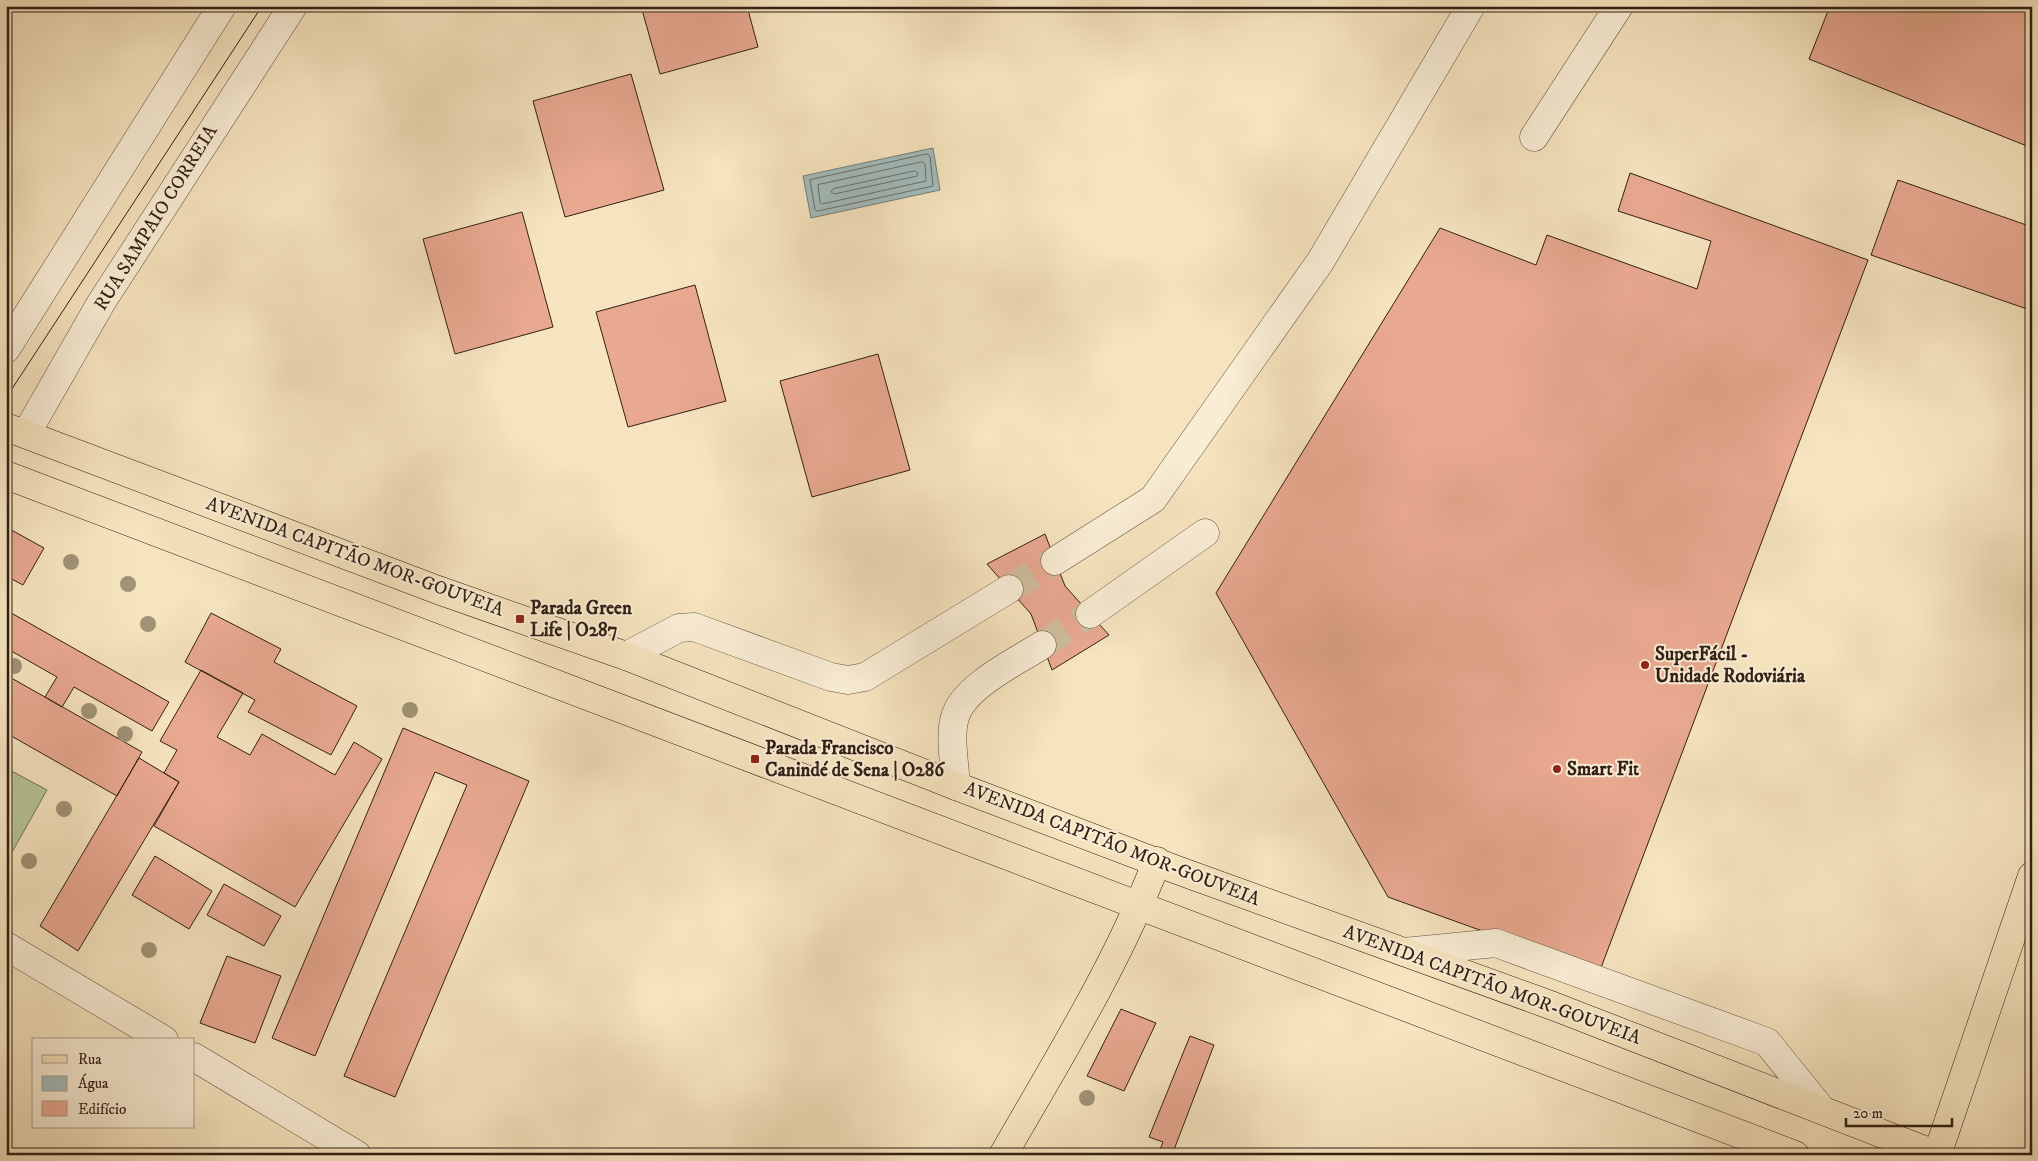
<svg xmlns="http://www.w3.org/2000/svg" width="2038" height="1161" font-family="'IM FELL DW Pica',serif">
  <rect width="100%" height="100%" fill="#f6e4bf"/>
  <filter id="stains"><feTurbulence type="fractalNoise" baseFrequency=".004" numOctaves="4"/><feColorMatrix values="0 0 0 0 .2 0 0 0 0 .09 0 0 0 0 .02 0 0 0 .5 -.17"/></filter>
  <radialGradient id="worn" r=".72"><stop offset=".6" stop-color="#630" stop-opacity="0"/><stop offset="1" stop-color="#630" stop-opacity=".3"/></radialGradient>
  <path fill="#b6c597" stroke="#747256" d="M6,768L47,790L6,863Z"/>
  <path fill="#a2bcbd" stroke="#757d79" d="M933,148L940,190L811,218L803,176Z"/>
  <g fill="none" stroke-linecap="round" stroke-linejoin="round">
    <path stroke="#6a6e68" stroke-width="1" d="M927,154L930,156L933,186L818,211L815,210L810,180Z
      M922,162L925,164L926,181L822,204L820,202L818,185Z
      M915,171L918,173L917,176L834,194L831,192L833,189Z"/>
  </g>
  <path fill="#e9a991" stroke="#311f14" d="M641,6H747L758,47L660,74Z
    M1830,6H2032V148L1809,59Z
    M631,74L664,190L565,217L533,101Z
    M1630,173L1868,260L1599,973L1388,897L1216,593L1440,228L1536,265L1547,235L1697,289L1711,241L1618,211Z
    M1898,180L2032,227V295L2027,309L1871,255Z
    M522,212L553,327L455,354L423,239Z
    M695,285L726,401L628,427L596,312Z
    M878,354L910,470L812,497L780,381Z
    M6,527L44,548L23,585L6,576Z
    M1045,534L1065,586L1109,635L1052,670L1031,614L987,564Z
    M6,610L169,702L152,731L74,687L62,707L45,697L57,677L6,648Z
    M211,613L281,649L274,662L357,706L331,755L248,712L255,700L185,662Z
    M201,670L243,693L217,737L250,755L262,734L335,775L354,742L382,759L295,907L154,826L179,782L164,773L177,750L160,741Z
    M6,675L142,752L117,796L6,733Z
    M403,728L529,781L395,1097L344,1076L467,785L435,772L315,1056L272,1038Z
    M139,758L179,782L78,951L40,926Z
    M155,856L212,891L189,929L132,895Z
    M224,884L281,916L264,946L207,915Z
    M227,956L281,976L255,1043L200,1023Z
    M1121,1009L1156,1023L1124,1091L1087,1076Z
    M1190,1036L1214,1045L1172,1155H1158L1163,1142L1149,1137Z
    M1087,1149L1102,1155H1085Z"/>
  <g fill="none" stroke-linecap="round" stroke-linejoin="round">
    <path stroke="#cfbd9d" stroke-width="28" stroke-dasharray="28 14" stroke-linecap="butt" d="M1009,589L1055,561
      M1042,645L1090,614"/>
    <g stroke="#62503f" stroke-width="29">
      <path id="minor" d="M1534,137L1619,6
        M6,349L222,6
        M26,434L101,303L293,6
        M1055,561L1153,499L1320,262L1471,6
        M1090,614L1205,533
        M626,656L679,628L694,627L831,677L848,680L865,677L1009,589
        M956,786C955,765 949,737 955,717C964,686 1016,662 1042,645
        M6,946L164,1040
        M1404,952L1496,943L1767,1042L1822,1110
        M194,1057L357,1155"/>
    </g>
    <g stroke="#311f14" stroke-width="29">
      <path id="major" d="M6,427L438,590L626,656L956,786L1177,870L1553,1006L1937,1155
        M6,475L1795,1155
        M1003,1155C1058,1059 1117,965 1157,861
        M1937,1155L2032,876"/>
    </g>
    <use href="#minor" stroke="#f9edd5" stroke-width="28"/>
    <use href="#major" stroke="#f6e4bf" stroke-width="28"/>
    <path stroke="#311f14" stroke-width="1" d="M6,398L262,6"/>
  </g>
  <g fill="#a09376">
    <circle cx="71" cy="562" r="8"/>
    <circle cx="128" cy="584" r="8"/>
    <circle cx="148" cy="624" r="8"/>
    <circle cx="14" cy="666" r="8"/>
    <circle cx="410" cy="710" r="8"/>
    <circle cx="89" cy="711" r="8"/>
    <circle cx="125" cy="734" r="8"/>
    <circle cx="64" cy="809" r="8"/>
    <circle cx="29" cy="861" r="8"/>
    <circle cx="149" cy="950" r="8"/>
    <circle cx="1087" cy="1098" r="8"/>
  </g>
  <g fill="#8f2418" stroke="#f9edd5" stroke-width="2">
    <rect x="515" y="614" width="10" height="10" rx="2.5"/>
    <circle cx="1645" cy="665" r="5"/>
    <rect x="750" y="754" width="10" height="10" rx="2.5"/>
    <circle cx="1557" cy="769" r="5"/>
  </g>
  <g text-anchor="middle" dominant-baseline="central" stroke-width="4" stroke-linejoin="round" paint-order="stroke">
    <g font-size="19" fill="#311f14" stroke="#f9edd5">
      <text transform="translate(156 218) rotate(-58)">RUA SAMPAIO CORREIA</text>
      <text transform="translate(355 557) rotate(20)">AVENIDA CAPITÃO MOR-GOUVEIA</text>
      <text transform="translate(1112 844) rotate(21)">AVENIDA CAPITÃO MOR-GOUVEIA</text>
      <text transform="translate(1492 985) rotate(20)">AVENIDA CAPITÃO MOR-GOUVEIA</text>
    </g>
    <g font-size="19" font-weight="bold" fill="#311f14" stroke="#f9edd5" text-anchor="start">
      <text x="530" y="608">Parada Green<tspan x="530" dy="22">Life | O287</tspan></text>
      <text x="1655" y="654">SuperFácil -<tspan x="1655" dy="22">Unidade Rodoviária</tspan></text>
      <text x="765" y="748">Parada Francisco<tspan x="765" dy="22">Canindé de Sena | O286</tspan></text>
      <text x="1567" y="769">Smart Fit</text>
    </g>
  </g>
  <rect width="2038" height="1161" fill="none" stroke="#f6e4bf" stroke-width="25"/>
  <rect x="8" y="8" width="2023" height="1146" fill="none" stroke="#311f14" stroke-width="2.5"/>
  <rect x="12" y="12" width="2013" height="1136" fill="none" stroke="#311f14"/>
  <rect x="32" y="1038" width="162" height="90" fill="#f9edd5" stroke="#a99b88"/>
  <rect x="42" y="1055" width="25" height="8" fill="#f6e4bf" stroke="#a99b88"/>
  <text x="78" y="1064" font-size="15" fill="#311f14">Rua</text>
  <rect x="42" y="1076" width="25" height="15" fill="#a2bcbd" stroke="#a99b88"/>
  <text x="78" y="1088" font-size="15" fill="#311f14">Água</text>
  <rect x="42" y="1101" width="25" height="15" fill="#e9a991" stroke="#a99b88"/>
  <text x="78" y="1114" font-size="15" fill="#311f14">Edifício</text>
  <path d="M1846 1118v8h106v-8" fill="none" stroke="#311f14" stroke-width="2.5"/>
  <text x="1853" y="1118" font-size="15" fill="#311f14" stroke="#f9edd5" stroke-width="4" paint-order="stroke">20 m</text>
  <rect width="100%" height="100%" filter="url(#stains)"/>
  <rect width="100%" height="100%" fill="url(#worn)"/>
</svg>
